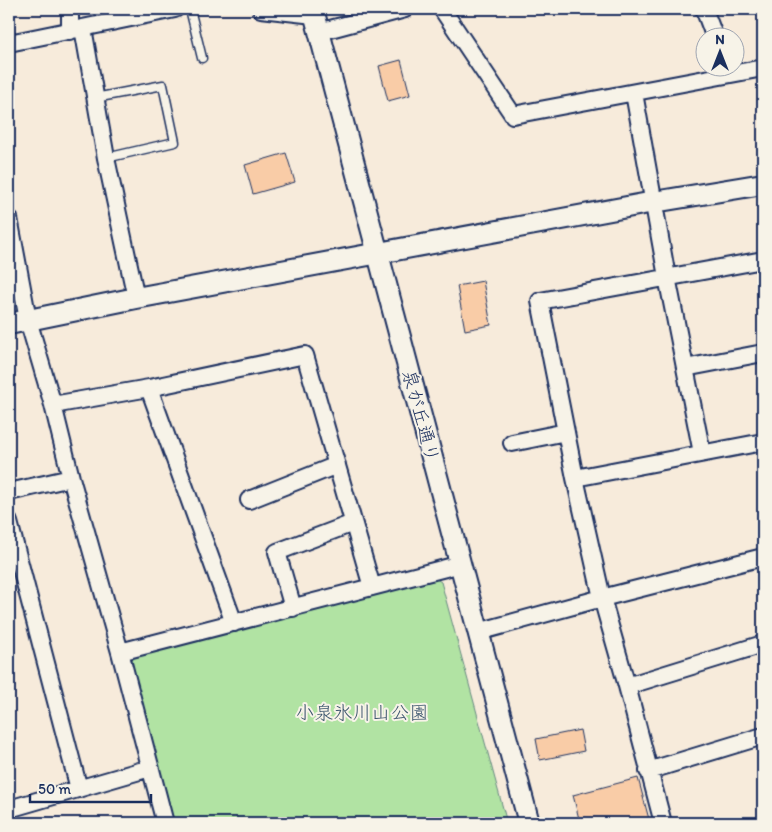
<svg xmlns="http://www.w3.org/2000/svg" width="772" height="832" font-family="Itim,'Klee One',sans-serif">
  <rect width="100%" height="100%" fill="#f7ebdb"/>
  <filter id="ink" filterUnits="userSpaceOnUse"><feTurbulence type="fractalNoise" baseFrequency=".02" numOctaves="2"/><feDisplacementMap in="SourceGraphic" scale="10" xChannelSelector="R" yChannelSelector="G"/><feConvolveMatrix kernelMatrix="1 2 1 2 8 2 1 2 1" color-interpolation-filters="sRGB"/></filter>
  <g filter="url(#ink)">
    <path fill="#b1e3a3" stroke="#668980" d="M435,578L441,582L507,823H173L130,665L134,657Z"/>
    <path fill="#f9cca7" stroke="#1b2f5e" d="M401,60L410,95L388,101L379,66Z
      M286,153L295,182L253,194L245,165Z
      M483,281L491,325L465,330L457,286Z
      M580,730L584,751L540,760L536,739Z
      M638,778L650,823H580L573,795Z"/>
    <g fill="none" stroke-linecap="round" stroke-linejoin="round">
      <g stroke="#1b2f5e" stroke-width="11">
        <path id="service" d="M190,9L202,58
          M95,98L163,85L175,142L106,158"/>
      </g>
      <g stroke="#1b2f5e" stroke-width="20">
        <path id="minor" d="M70,9V31
          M261,9L314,15
          M442,9L513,115L763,68
          M704,9L715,38
          M83,28L106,158L136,298
          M319,32L405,9
          M9,43L175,9
          M634,93L667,277L702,453
          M9,218L28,320L53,405L71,478L120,652L165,823
          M685,368L763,353
          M149,388L234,623
          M53,405L149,388L305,355L372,587
          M512,443L566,432
          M575,478L763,442
          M9,492L71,478
          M249,500L337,465
          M9,522L79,789
          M293,608L277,552L353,523
          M478,632L602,598L763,557
          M120,652L461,564
          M627,686L763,644
          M648,771L763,736
          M9,809L150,768
          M663,823L627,686L602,598L575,478L540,301L763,260"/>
      </g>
      <g stroke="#1b2f5e" stroke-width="24">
        <path id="tertiary" d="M313,9L529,823
          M9,324L136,298L654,202L763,184"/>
      </g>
      <use href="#service" stroke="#f7f3e8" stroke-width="8"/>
      <use href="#minor" stroke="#f7f3e8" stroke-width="16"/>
      <use href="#tertiary" stroke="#f7f3e8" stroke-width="20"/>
    </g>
  </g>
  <g text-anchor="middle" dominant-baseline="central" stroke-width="4" stroke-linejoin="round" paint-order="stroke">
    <g font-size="19" fill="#1b2f5e" stroke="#f7f3e8">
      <text transform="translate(421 416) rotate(75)">泉が丘通り</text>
    </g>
    <g font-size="19" fill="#39536c" stroke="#f7f3e8">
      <text x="362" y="712">小泉氷川山公園</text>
    </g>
  </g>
  <rect width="772" height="832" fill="none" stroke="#f7f3e8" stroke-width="30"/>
  <rect x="15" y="15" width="742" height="802" fill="none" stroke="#1b2f5e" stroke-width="2" filter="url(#ink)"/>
  <g transform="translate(720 52)"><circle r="24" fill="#f7f3e8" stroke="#9fa5b1"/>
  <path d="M0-4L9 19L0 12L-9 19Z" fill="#1b2f5e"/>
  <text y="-8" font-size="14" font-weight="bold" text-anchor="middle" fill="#1b2f5e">N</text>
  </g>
  <path d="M30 794v8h121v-8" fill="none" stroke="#1b2f5e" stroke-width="2.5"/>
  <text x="38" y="794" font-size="15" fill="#1b2f5e" stroke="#f7f3e8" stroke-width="4" paint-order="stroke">50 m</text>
</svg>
